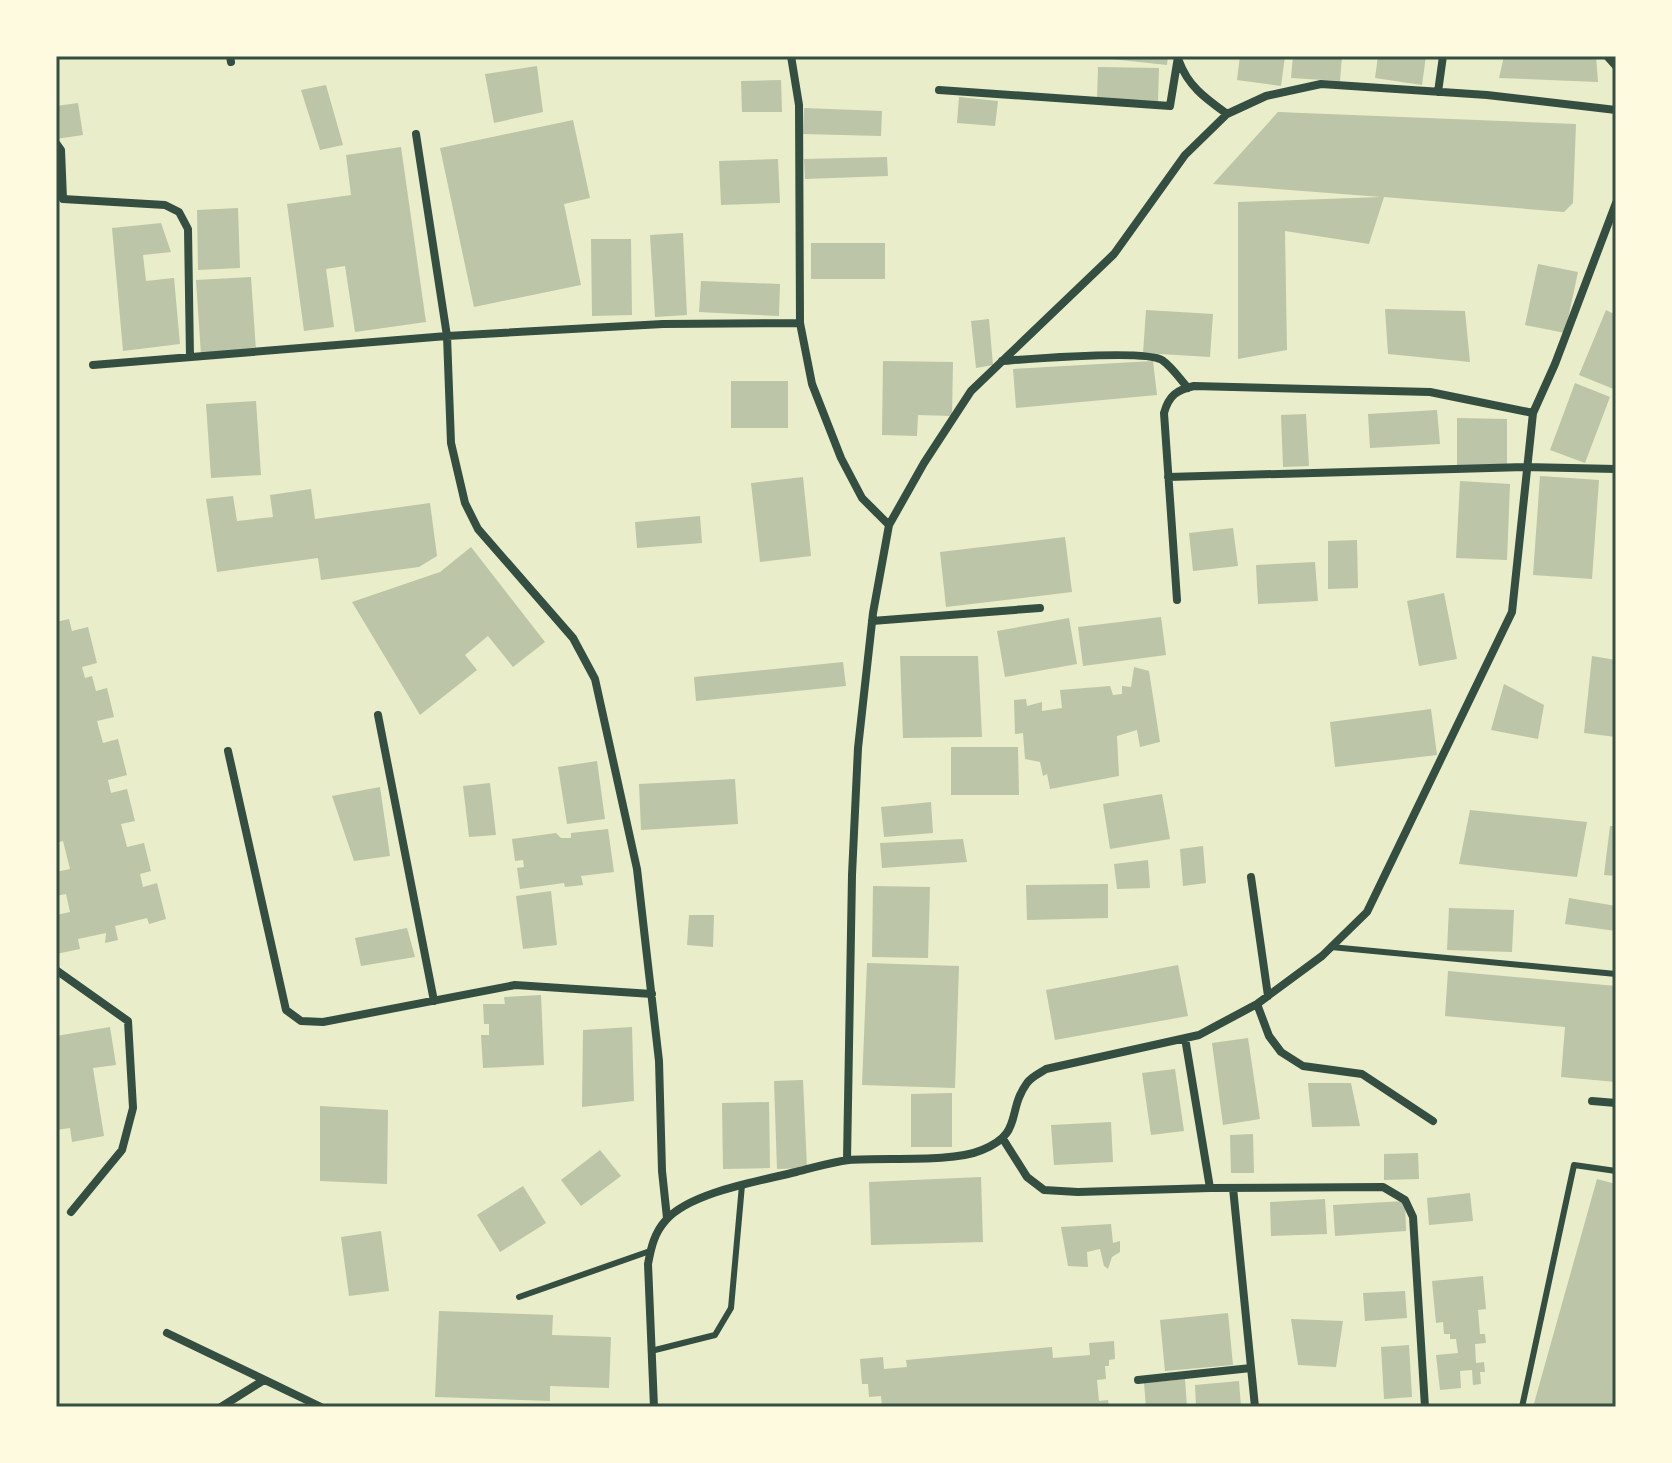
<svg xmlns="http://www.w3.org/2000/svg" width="1672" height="1463" font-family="'Alegreya Sans',sans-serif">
  <rect width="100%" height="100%" fill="#e9edc9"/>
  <path fill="#bcc5a7" d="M1102,56H1168L1167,65L1102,58Z
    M1240,56H1285L1281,86L1237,80Z
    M1293,56H1342L1340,81L1291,78Z
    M1378,56H1426L1422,85L1375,78Z
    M1504,56H1596L1598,82L1499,78Z
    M537,66L543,112L494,123L485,74Z
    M1098,67L1159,68L1158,101L1097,100Z
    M781,80L782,112H742L741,81Z
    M326,85L343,145L320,150L301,90Z
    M959,97L998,101L995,126L957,123Z
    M78,103L83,135L56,139V106Z
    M804,108L882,111L881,136L803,134Z
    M1278,112L1576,124L1573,203L1564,212L1384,197L1369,244L1285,231L1287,350L1238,359V202L1381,197L1213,184Z
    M573,120L590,198L564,204L581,285L474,307L440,148Z
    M401,147L426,322L355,332L345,266L326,269L334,327L304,331L287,204L351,195L346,155Z
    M887,157L888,176L805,179L804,159Z
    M778,159L780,203L721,205L719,161Z
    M238,208L240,268L198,270L197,210Z
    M161,223L171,252L143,255L146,281L174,278L180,344L123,351L112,228Z
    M683,233L687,315L655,317L650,235Z
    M591,239H631L632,315L592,316Z
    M811,243H885V279H811Z
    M1538,264L1578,272L1565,333L1525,325Z
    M251,277L256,351L201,355L196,280Z
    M701,281L780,284L779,316L699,312Z
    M1385,309L1465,311L1470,362L1388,354Z
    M1146,310L1213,314L1210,357L1143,353Z
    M1606,310L1616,315V390L1579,375Z
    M989,319L993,365L976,368L971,321Z
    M883,361L953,362L952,416L918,415L917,436L882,435Z
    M1153,361L1157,395L1016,408L1013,369Z
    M731,381H788V428H731Z
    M1575,383L1610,397L1585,463L1550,450Z
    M256,401L261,475L211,478L206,404Z
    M1437,410L1440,444L1370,448L1368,414Z
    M1306,414L1309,466L1283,467L1281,415Z
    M1457,418L1507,419V465H1457Z
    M1540,476L1599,480L1592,579L1533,575Z
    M803,477L811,556L760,562L751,483Z
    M1460,481L1510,484L1507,560L1456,558Z
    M311,489L315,519L430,503L437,556L419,567L321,580L318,558L217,572L206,499L233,496L237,521L273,517L270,495Z
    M700,516L702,543L637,548L635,522Z
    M1233,528L1238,566L1193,571L1189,533Z
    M1065,537L1072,592L946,607L940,552Z
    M1357,540L1358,588L1328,589V541Z
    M471,547L545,642L513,667L488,636L465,655L477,670L420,715L352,602L440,572Z
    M1315,562L1318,601L1258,604L1256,565Z
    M1444,593L1457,659L1419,666L1407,601Z
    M1161,617L1166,655L1083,666L1078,627Z
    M1069,618L1077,664L1005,677L997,631Z
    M69,619L72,631L88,627L97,663L82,667L85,678L92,676L96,691L107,688L114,717L97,721L103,743L118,739L127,775L108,780L111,793L127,789L135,821L121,824L127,847L144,843L151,871L140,874L143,887L157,883L166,919L149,924L147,918L115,926L118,940L105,943L106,933L78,939L80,949L56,954V934H59L56,915L70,912L66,894L56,896V872L70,869L63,841L56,843V622Z
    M900,656H978L982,737L903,738Z
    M1592,656L1616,660V737L1584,733Z
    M843,662L846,686L696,701L694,677Z
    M1134,667L1149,671L1160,742L1140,747L1137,730L1117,736L1119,776L1050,789L1047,774L1043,776L1040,762L1025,759L1023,733L1015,734L1014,700L1026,699L1027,706L1042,702V711L1062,708L1060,690L1110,686L1113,695L1122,694V686L1131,687Z
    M1504,684L1544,705L1538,739L1491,730Z
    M1431,709L1437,755L1335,767L1330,722Z
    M951,747H1018L1019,795H951Z
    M597,761L605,819L567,824L558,767Z
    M735,779L738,824L641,830L639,784Z
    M490,783L496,835L469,837L463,786Z
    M380,787L390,856L354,861L332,796Z
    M1162,794L1170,839L1110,849L1103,804Z
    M931,802L933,833L884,837L881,807Z
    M1470,810L1587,822L1577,877L1459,864Z
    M1610,826H1616V876L1604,875Z
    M608,829L614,872L581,876L583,885L565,887L564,883L520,889L517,868L524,867L523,860L515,861L512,839L556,833L561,838H571V833Z
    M963,839L967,862L882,868L880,843Z
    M1203,846L1206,883L1183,886L1180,849Z
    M1148,860L1150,888L1117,889L1114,864Z
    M1108,884V918L1027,920L1026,885Z
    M873,886L930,887L928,958L872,957Z
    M551,891L557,945L523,949L516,896Z
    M1569,898L1616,906V931L1565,924Z
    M1449,908L1514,910L1512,952L1447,950Z
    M689,915H714L713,947L687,945Z
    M407,928L415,957L361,966L355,938Z
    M867,963L959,966L955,1088L862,1085Z
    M1178,965L1188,1016L1055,1040L1046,990Z
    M1448,971L1616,986V1082L1561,1077L1565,1027L1445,1016Z
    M541,995L544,1065L483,1068L481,1035H489V1024H484L483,1004H505L504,997Z
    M110,1027L116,1065L93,1068L104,1136L72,1142L70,1128L56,1130V1036Z
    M632,1027L634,1101L582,1107L583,1030Z
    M1248,1038L1260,1119L1223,1125L1212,1043Z
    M1175,1069L1184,1131L1151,1135L1142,1073Z
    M803,1080L807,1168L777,1169L774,1081Z
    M1308,1083H1351L1360,1126L1312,1127Z
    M952,1093V1147H911V1094Z
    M769,1102L770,1168L723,1169L722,1103Z
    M320,1106L388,1110L387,1184L320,1181Z
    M1111,1122L1113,1162L1054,1165L1051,1125Z
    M1253,1134L1254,1173H1231L1230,1135Z
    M600,1150L621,1176L581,1206L561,1180Z
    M1418,1153L1419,1179L1384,1180V1154Z
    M981,1177L983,1242L871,1245L869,1182Z
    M1597,1179L1616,1184V1407H1533Z
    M523,1186L546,1223L500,1252L477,1215Z
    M1470,1193L1473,1221L1429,1225L1427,1198Z
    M1325,1199L1327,1234L1271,1236L1270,1202Z
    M1405,1201L1406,1231L1335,1236L1333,1205Z
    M1111,1224L1113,1243L1120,1241V1252L1112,1257L1108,1269L1104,1266L1100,1249L1087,1252L1088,1267L1068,1266L1061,1227Z
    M381,1231L389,1291L349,1296L341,1237Z
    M1483,1276L1486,1309L1478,1310L1480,1334H1485L1486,1343L1475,1344L1476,1363L1484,1362L1485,1372H1480L1481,1384L1473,1385L1472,1370L1460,1371L1461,1388L1440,1390L1436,1355L1458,1353L1456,1339H1450V1334H1444L1443,1322L1436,1323L1432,1281Z
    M1405,1291L1407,1318L1365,1321L1363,1293Z
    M439,1311L553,1315L552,1335L611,1337L609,1388L550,1386V1401L435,1397Z
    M1228,1313L1233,1365L1165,1371L1160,1320Z
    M1291,1319L1343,1321L1336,1367L1298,1365Z
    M1114,1341L1115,1359L1109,1360V1366H1105L1106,1379L1097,1380L1099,1401L1108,1400L1109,1407H882L881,1396L869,1397L868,1384H862L860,1359L883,1357L884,1369L907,1367L906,1360L1052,1347L1053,1358L1090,1355L1089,1343Z
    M1409,1345L1412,1397L1384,1399L1381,1347Z
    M1185,1379L1187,1407H1146L1144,1383Z
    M1239,1381L1241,1407H1196L1195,1385Z"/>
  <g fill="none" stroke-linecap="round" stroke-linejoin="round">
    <path stroke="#344e41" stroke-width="6" d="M1331,947L1616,974
      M519,1297L650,1251
      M651,1351L715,1335L731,1308L742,1185
      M1522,1407L1574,1165L1616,1171"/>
    <path stroke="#344e41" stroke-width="8" d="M230,56L231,62
      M791,56L799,105L800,323L812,384L841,458L862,498L889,525
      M1607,56L1616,66
      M1179,61C1188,86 1205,98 1227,114
      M939,90L1170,106L1178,57
      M1438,92L1443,56
      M416,134L447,336L451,443L465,503L478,529L573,638L595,679L637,869L659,1061L662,1171L667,1218
      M56,143L61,150L63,199L165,205L179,212L188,229L190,357
      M1002,361C1029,359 1145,349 1162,360C1172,367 1180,379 1188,388
      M93,365L447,336L663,324L800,323
      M1168,477L1525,467L1616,469
      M1177,600L1164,413C1169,395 1177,390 1194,386L1430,392L1533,413
      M872,621L1040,608
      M378,715L434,1001
      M228,751L286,1010L301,1021L323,1022L515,985L652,994
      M1251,877L1268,996
      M56,970L128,1021L133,1108L122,1150L71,1212
      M1257,1004L1269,1036L1281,1052L1303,1066L1362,1074L1433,1121
      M1185,1038L1210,1188
      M1592,1101L1616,1103
      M1003,1139L1027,1177L1044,1190L1078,1192L1210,1188L1383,1187L1405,1200L1413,1217L1425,1407
      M847,1160L852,875L858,748L873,613L889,525L924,463L971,391L1114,254L1185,155L1227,114L1266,96L1321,84L1487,95L1616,110
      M1233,1188L1255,1407
      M167,1333L321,1407
      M1138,1380L1251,1368
      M221,1407L264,1380
      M654,1407L648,1264C651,1248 654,1233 666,1220C691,1192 760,1181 796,1172C813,1168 831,1162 849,1160C885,1157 952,1163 982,1150C1024,1133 1006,1112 1027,1083C1031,1077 1040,1073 1046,1069L1199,1035L1257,1004L1322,956L1367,912L1512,612L1533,413L1555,364L1616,203"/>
  </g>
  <rect width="1672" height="1463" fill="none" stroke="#fefae0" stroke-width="116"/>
  <rect x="58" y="58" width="1556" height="1347" fill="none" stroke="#344e41" stroke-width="3"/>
</svg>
